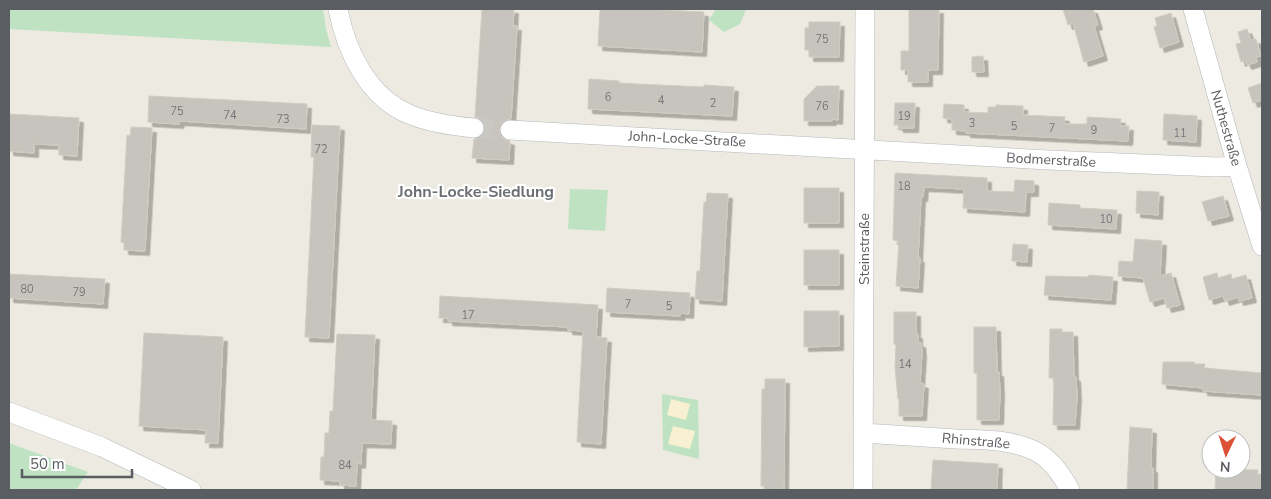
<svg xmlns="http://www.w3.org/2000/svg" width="1271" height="499" font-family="'Nunito Sans',sans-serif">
  <defs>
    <filter id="shadow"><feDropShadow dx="4.5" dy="4.5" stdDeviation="0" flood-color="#0004"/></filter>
  </defs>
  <rect width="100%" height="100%" fill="#eceae1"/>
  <path fill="#bfe2c2" d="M9,9H323L326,29L331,47L9,29Z
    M716,9H746L740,24L724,32L709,20Z
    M570,189L608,190L605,231L568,229Z
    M662,394L698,400L699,459L663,450Z
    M9,443L88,472L76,490H9Z"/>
  <path fill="#f7f1d1" d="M671,399L690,404L686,420L667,415Z
    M673,426L695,431L690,449L668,444Z"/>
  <path fill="#c7c4be" stroke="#d0ccc0" filter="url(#shadow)" d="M482,9H514L513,26H517L511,119L505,120L501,123L499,130L500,135L503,139L510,141L509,160L472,158L474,139L483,135L485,129L484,124L481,119L475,117Z
    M600,9H645L704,12L702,52L598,46Z
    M909,9H939L938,70H928V82H908V70H901V51H909Z
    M1063,9H1093L1098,25L1094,26L1103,56L1084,62L1073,23L1068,25Z
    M1171,13L1179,42L1160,48L1154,27L1157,26L1155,18Z
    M809,22H840L839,57H809V50H805V28H809Z
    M1247,29L1251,40L1256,39L1261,56L1256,57L1257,62L1247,65L1245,60L1241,62L1236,44L1241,43L1238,32Z
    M983,56L984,72H972V57Z
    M589,79L619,81V83L636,84L704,87V85L734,87L732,116L588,109Z
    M1262,83V100L1253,103L1248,88Z
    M817,86H839L838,120L832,119V121H804V99Z
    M149,96L307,104L306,129L180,121L179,124L148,122Z
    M895,103H915L914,128H899L898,125H894Z
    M944,104L964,105V112L988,113V107H996V105L1023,106V115L1065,117L1064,124H1087V117L1121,119L1120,126H1129L1128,141L966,133V131L952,130V119L943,118Z
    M9,114L79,118L77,156L59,155V145L34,144V153L9,151Z
    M1164,114L1197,116L1196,142L1163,140Z
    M312,125L340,126L329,338L305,337L314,157H311Z
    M131,127L152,128L145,251L124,250V243L121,242L127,135L130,136Z
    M895,173L987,178V191L1014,192L1015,180L1034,181V192H1026L1025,212L963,208L964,189L924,187L923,197H921L918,258H920L918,288L896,286L899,241L893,240Z
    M804,188H839V223H804Z
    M1137,191L1159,192L1158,215L1136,213Z
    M707,193L728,194L722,301L695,299L697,271H700L704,202L706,203Z
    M1223,196L1229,216L1208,221L1202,202Z
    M1049,203L1080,205V208L1117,210L1116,229L1048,225Z
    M1135,239L1162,241L1160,276L1171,273L1180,305L1167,308L1164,298L1150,302L1143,278L1118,276L1119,261L1133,262Z
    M1013,244L1028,245L1027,262L1012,261Z
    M804,250H839V285H804Z
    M1217,273L1218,278L1231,274L1232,279L1246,275L1252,298L1239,301L1238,297L1225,301L1223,296L1209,300L1203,277Z
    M9,274L105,279L103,304L9,298Z
    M1089,275L1113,277L1111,300L1044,295L1046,276L1088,277Z
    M607,288L690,293L689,314L681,313L680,316L606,312Z
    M440,296L598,305L596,337L607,338L601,444L577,442L583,331L568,330V327L448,321V318H439Z
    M804,311H839V346L804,347Z
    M894,312H916V334H918V343H921L922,353L920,383L924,384L922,416H899V399H898L895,367L896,345L894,344Z
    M974,327H996L997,372H999L1000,392L999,420H977V373H974Z
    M1050,329H1062V332H1073L1074,377H1076L1077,397L1075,425H1053L1054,378H1049Z
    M144,333L223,337L218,443H205L206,430L139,426Z
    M337,334L375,335L371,420L392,421L391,444L362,443L361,464L357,463L356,486L340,485V481L320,480L321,457H324L325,433H329L330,411H333Z
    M1163,362H1194V364H1205L1204,368L1262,373V395L1203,391V388L1162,384Z
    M765,379H785L784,490H764V486H761L762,389H765Z
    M1130,427L1152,429L1151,468H1153V490H1127Z
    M933,460L998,464L997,490H931Z
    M1216,469L1258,470L1257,475H1262V490H1215Z"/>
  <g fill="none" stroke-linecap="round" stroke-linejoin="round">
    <path stroke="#c8c7c1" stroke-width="19" stroke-dasharray="19 9" stroke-linecap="butt" d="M474,128L510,130"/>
    <g stroke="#b4b7bb" stroke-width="20">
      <path id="minor" d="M338,9C346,51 368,98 411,115C431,123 453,126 474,128
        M1193,9L1237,166L1262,246
        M510,130L1048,160L1216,167L1237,166
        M9,412L102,447L191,490
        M863,433C894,435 925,437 956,439C982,440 1011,439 1035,451C1051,459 1062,475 1070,490
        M863,490L865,9"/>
    </g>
    <use href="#minor" stroke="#fff" stroke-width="19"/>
  </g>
  <g text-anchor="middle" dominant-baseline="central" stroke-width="4.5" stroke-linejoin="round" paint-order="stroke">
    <g font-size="11" fill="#757778">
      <text x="822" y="39">75</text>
      <text x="608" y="97">6</text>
      <text x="661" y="100">4</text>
      <text x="713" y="103">2</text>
      <text x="822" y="106">76</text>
      <text x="177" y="111">75</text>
      <text x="230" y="115">74</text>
      <text x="904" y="116">19</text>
      <text x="283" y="119">73</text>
      <text x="972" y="123">3</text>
      <text x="1014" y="126">5</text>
      <text x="1052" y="128">7</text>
      <text x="1094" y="130">9</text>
      <text x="1180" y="133">11</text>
      <text x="321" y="149">72</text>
      <text x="904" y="186">18</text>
      <text x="1106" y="219">10</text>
      <text x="27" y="289">80</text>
      <text x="79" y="292">79</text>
      <text x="628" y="304">7</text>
      <text x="669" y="306">5</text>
      <text x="468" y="315">17</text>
      <text x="905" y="364">14</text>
      <text x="345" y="465">84</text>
    </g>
    <g font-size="14" fill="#5a5d61" stroke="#fff">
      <text transform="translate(1226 128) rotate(74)">Nuthestraße</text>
      <text transform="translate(687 139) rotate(3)">John-Locke-Straße</text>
      <text transform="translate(1051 160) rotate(3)">Bodmerstraße</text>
      <text transform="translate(864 249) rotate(-90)">Steinstraße</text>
      <text transform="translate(976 441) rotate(5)">Rhinstraße</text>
    </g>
    <g font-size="16" font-weight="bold" fill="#6b6e73" stroke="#fff">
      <text x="476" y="192">John-Locke-Siedlung</text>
    </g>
  </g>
  <rect width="1271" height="499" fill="none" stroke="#5a5d61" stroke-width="20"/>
  <g transform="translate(1226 454) rotate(184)"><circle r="24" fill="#ffffff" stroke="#bdbec0"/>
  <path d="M0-4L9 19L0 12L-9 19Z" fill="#dd5036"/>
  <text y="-8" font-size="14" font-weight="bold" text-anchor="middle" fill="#5a5d61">N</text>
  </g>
  <path d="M22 469v8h110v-8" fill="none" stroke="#5a5d61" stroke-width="2.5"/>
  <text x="30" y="469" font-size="15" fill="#5a5d61" stroke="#ffffff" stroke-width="4" paint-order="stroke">50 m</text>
</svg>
